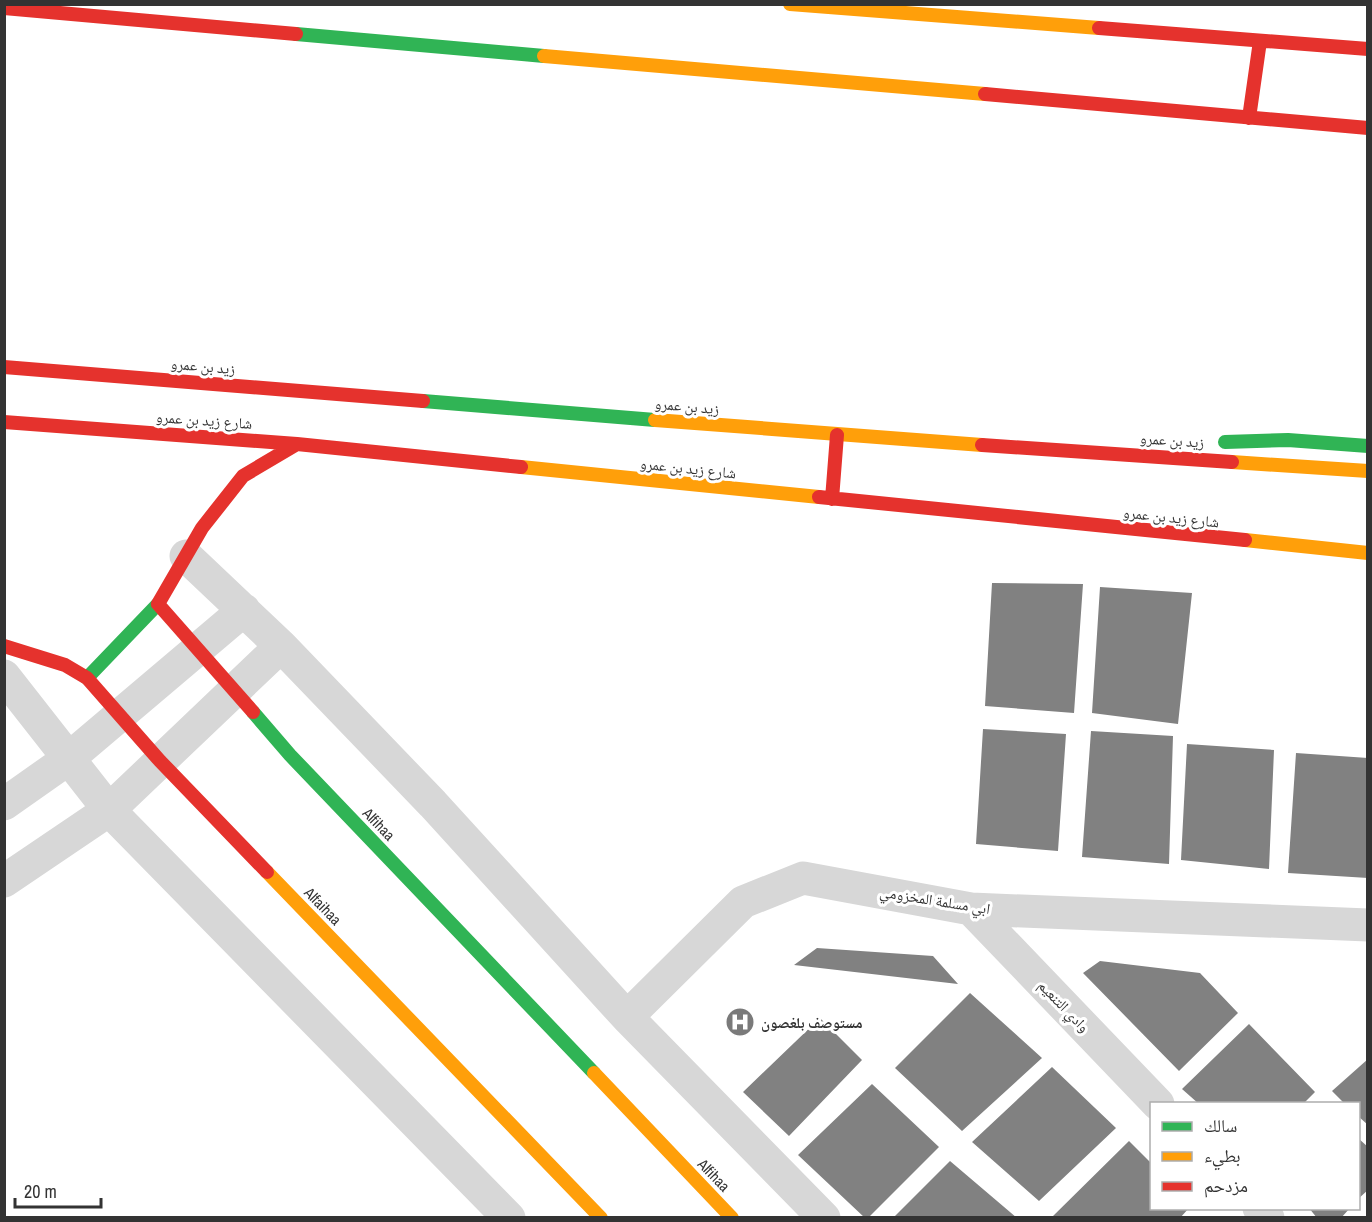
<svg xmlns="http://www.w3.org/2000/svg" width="1372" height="1222" font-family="'Archivo Narrow','Noto Naskh Arabic',sans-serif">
  <rect width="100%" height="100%" fill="#fff"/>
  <path fill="#818181" d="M992,583L1083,584L1074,713L985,706Z
    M1100,587L1192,593L1178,724L1092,713Z
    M983,729L1066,734L1058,851L976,844Z
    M1091,731L1173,736L1169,864L1082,857Z
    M1187,744L1274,750L1269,869L1181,860Z
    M1296,753L1368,758V878L1288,873Z
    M817,948L933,956L958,984L794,965Z
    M1100,961L1200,973L1238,1013L1179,1071L1083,973Z
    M970,993L1042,1058L962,1131L895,1068Z
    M820,1018L862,1060L789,1136L743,1092Z
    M1249,1024L1315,1092L1303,1104H1199L1182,1089Z
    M1368,1059V1125L1358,1116V1104H1345L1332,1091Z
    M1052,1067L1116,1128L1039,1201L972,1142Z
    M872,1084L939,1147L868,1218H865L798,1155Z
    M1358,1138L1368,1147V1190L1358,1199Z
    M1129,1141L1152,1164V1208H1189L1180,1218H1051Z
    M950,1161L1017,1218H893Z
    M1309,1208H1350L1341,1218H1317Z"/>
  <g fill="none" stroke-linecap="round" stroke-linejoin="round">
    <path stroke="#d7d7d7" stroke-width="33" d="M186,556L281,646L433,804L627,1017L824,1218
      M4,676L109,810L509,1218
      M4,804L68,759L244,610
      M4,881L109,810L281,646
      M971,909L1158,1104
      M627,1017L743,902L803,878L971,909L1368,925
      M1259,1208L1268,1218"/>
    <path stroke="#30b455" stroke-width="14" d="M296,34L544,56
      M423,401L655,420
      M1225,442L1288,440L1368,446
      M87,678L158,604
      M253,712L290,755L594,1073"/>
    <path stroke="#ff9f0a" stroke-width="14" d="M790,4L1099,28
      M544,56L985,94
      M655,420L982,445
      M1232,462L1368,471
      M521,467L819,497
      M1245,540L1368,553
      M267,872L601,1218
      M594,1073L732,1218"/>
    <path stroke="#e5322d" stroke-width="14" d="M4,8L296,34
      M1099,28L1368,49
      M985,94L1368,128
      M1249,118L1260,41
      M4,367L423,401
      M4,422L297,444L521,467
      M982,445L1232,462
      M819,497L1245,540
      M832,499L837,435
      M4,646L65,665L87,678L160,761L267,872
      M253,712L158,604L202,528L243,476L297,444"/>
  </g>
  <defs>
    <g id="hospital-disc" transform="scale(1.5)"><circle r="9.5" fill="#7a7a7a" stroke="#fff"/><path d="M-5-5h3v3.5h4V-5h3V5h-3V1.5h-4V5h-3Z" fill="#fff"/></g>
  </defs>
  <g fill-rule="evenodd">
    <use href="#hospital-disc" x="740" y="1022"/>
  </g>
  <g text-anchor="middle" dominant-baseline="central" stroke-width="6" stroke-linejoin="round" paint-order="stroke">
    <g font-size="15" fill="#333" stroke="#fff">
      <text transform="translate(203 366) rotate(5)">زيد بن عمرو</text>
      <text transform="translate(687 406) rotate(5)">زيد بن عمرو</text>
      <text transform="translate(204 420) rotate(4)">شارع زيد بن عمرو</text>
      <text transform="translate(1172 440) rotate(4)">زيد بن عمرو</text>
      <text transform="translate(688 468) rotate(6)">شارع زيد بن عمرو</text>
      <text transform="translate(1171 517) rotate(6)">شارع زيد بن عمرو</text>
      <text transform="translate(379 824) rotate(46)">Alfihaa</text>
      <text transform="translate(935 900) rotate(9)">ابي مسلمة المخزومي</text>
      <text transform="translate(323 906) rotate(46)">Alfaihaa</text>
      <text transform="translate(1064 1006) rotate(46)">وادي التنعيم</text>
      <text transform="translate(714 1175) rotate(46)">Alfihaa</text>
    </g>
    <g font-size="15" font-weight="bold" fill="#333" stroke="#fff" text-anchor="start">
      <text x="761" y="1022">مستوصف بلغصون</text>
    </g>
  </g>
  <rect width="1372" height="1222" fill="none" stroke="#333333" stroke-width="12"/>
  <rect x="1150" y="1102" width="210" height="108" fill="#ffffff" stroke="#adadad" stroke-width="1.5"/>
  <rect x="1162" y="1122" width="30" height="9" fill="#30b455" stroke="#adadad" stroke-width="1.5"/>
  <text x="1204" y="1132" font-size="18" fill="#333333">سالك</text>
  <rect x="1162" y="1152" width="30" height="9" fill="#ff9f0a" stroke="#adadad" stroke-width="1.5"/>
  <text x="1204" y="1162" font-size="18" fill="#333333">بطيء</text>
  <rect x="1162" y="1182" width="30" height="9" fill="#e5322d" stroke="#adadad" stroke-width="1.5"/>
  <text x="1204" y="1192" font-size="18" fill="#333333">مزدحم</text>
  <path d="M15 1198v9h86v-9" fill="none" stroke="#333333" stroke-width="3"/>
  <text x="24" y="1198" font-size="18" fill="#333333" stroke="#ffffff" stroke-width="4.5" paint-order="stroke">20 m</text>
</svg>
